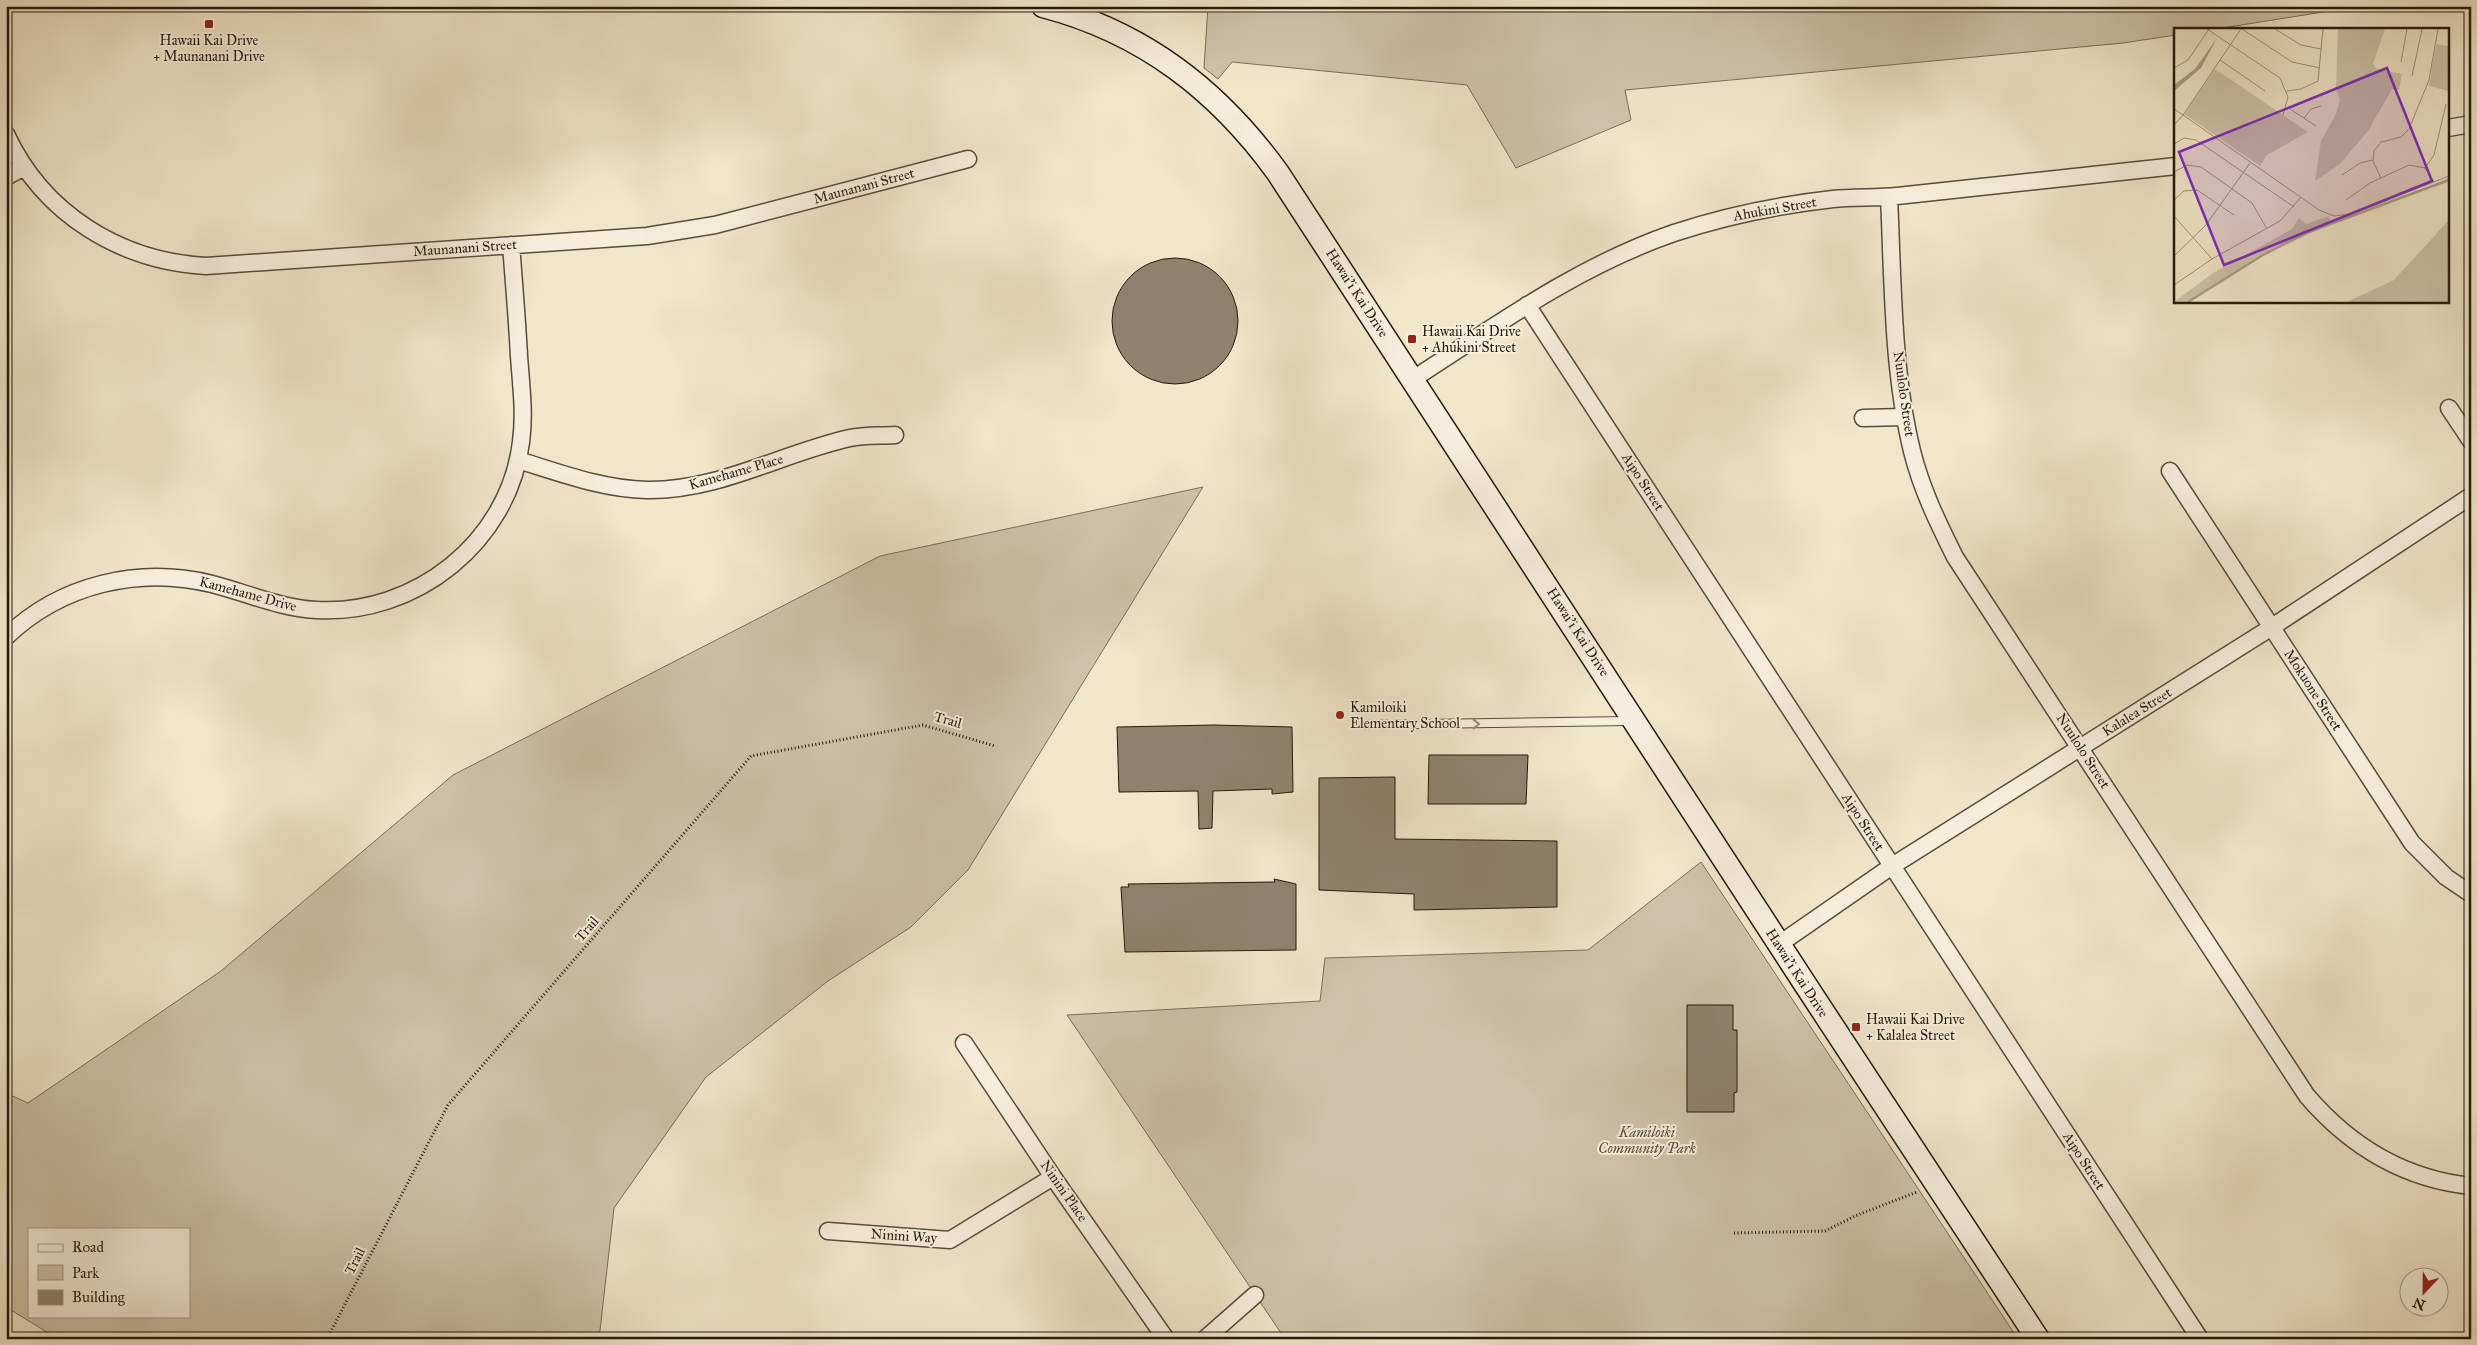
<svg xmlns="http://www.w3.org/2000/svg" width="2477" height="1345" font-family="'IM FELL Great Primer',serif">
  <rect width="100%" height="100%" fill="#f1e5ca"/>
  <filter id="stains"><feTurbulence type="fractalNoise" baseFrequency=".004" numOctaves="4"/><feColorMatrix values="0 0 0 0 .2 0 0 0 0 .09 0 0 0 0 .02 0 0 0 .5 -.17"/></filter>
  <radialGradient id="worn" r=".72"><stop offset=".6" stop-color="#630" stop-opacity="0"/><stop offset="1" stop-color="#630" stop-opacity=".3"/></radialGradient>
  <path fill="#cec2aa" stroke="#796e5c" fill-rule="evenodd" d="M1208,6H2361L2216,29H2176V35L2123,43L1625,90L1631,120L1516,168L1467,85L1232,62L1218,79L1204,68Z
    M1203,487L968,870L911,927L828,981L706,1077L614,1208L599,1339H58L6,1307V1093L28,1103L221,971L453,775L880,556ZM29,1229H189V1316H29Z
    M1701,862L2018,1339H1285L1067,1015L1320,1001L1325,958L1588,950Z"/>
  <path fill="#8f836f" stroke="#24190d" d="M1112 321a63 63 0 1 1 126 0a63 63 0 1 1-126 0Z
    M1214,725L1292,727L1293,792L1272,794V789L1213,791L1212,828L1199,829L1198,791L1119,792L1117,727Z
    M1429,755H1528L1526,804H1428Z
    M1395,777V839L1557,841V907L1414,910V894L1319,890V778Z
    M1274,879L1296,884V950L1125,952L1121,887H1129L1128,884L1275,882Z
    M1687,1005H1733V1030H1737V1092L1734,1093V1112H1687Z"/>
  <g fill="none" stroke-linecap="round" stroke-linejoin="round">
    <g stroke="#574c3c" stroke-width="10">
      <path id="service" d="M1357,725L1629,721"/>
    </g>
    <g stroke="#574c3c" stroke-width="19">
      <path id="minor" d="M2448,128L2471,124
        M6,134C43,214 120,261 206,266L647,236L715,225L968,159
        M6,177L24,167
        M1889,197C1893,281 1892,369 1912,451C1921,488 1938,523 1955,557L2307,1096C2350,1146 2404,1179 2471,1186
        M1527,305L2200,1339
        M1413,379C1497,325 1578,266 1674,233C1725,216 1779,205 1833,199C1854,197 1876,198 1897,196C1990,186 2083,176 2176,166
        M2449,408L2471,441
        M1863,418L1904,417
        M518,460C560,473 603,489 647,490C719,491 782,453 850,438C864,435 881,436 895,435
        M2170,471L2412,843L2446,877L2471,894
        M6,637C61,584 139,566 212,584C247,593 280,608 316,610C415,616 509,542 521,442C525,413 521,385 519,356C517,319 514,282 511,245
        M1778,945L1892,866L2272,627L2471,496
        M964,1043L1053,1177L1166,1339
        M828,1231L950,1240L1053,1177
        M1205,1339L1255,1295"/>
    </g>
    <g stroke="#24190d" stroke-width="25">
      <path id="secondary" d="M1043,6C1143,32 1218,90 1278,173C1531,561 1782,952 2038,1339"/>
    </g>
    <path stroke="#24190d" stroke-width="3" stroke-dasharray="1 2.5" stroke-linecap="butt" d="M1734,1233L1825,1231L1855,1216L1917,1192
      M327,1339L448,1105L751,756L923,725L995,746"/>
    <use href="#service" stroke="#f6eedd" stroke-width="8"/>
    <use href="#minor" stroke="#f6eedd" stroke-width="16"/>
    <use href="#secondary" stroke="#f6eedd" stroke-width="22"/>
  </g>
  <defs><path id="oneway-chevron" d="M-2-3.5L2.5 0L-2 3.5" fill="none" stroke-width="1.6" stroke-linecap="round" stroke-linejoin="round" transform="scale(1.25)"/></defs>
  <use stroke="#988e7f" href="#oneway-chevron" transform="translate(1476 724)"/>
  <g fill="#8f2418" stroke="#f6eedd" stroke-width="2">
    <rect x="204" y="19" width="10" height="10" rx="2.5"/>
    <rect x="1407" y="334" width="10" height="10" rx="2.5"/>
    <circle cx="1340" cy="715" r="5"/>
    <rect x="1851" y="1022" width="10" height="10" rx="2.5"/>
  </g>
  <g text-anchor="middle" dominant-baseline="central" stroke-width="4" stroke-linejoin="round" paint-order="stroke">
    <g font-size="14" fill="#24190d" stroke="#f6eedd" text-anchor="start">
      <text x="209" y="40" text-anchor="middle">Hawaii Kai Drive<tspan x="209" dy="16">+ Maunanani Drive</tspan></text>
      <text x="1422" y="331">Hawaii Kai Drive<tspan x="1422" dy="16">+ Ahukini Street</tspan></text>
      <text x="1350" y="707">Kamiloiki<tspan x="1350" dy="16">Elementary School</tspan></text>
      <text x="1866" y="1019">Hawaii Kai Drive<tspan x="1866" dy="16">+ Kalalea Street</tspan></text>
    </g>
    <g font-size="14" fill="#24190d" stroke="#f6eedd">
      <text transform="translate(864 186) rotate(-15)">Maunanani Street</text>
      <text transform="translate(1775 209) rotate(-10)">Ahukini Street</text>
      <text transform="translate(465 248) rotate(-4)">Maunanani Street</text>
      <text transform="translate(1357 293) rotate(57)">Hawai’i Kai Drive</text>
      <text transform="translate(1904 394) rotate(82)">Nuulolo Street</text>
      <text transform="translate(736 472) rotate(-16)">Kamehame Place</text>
      <text transform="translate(1643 482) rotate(57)">Aipo Street</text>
      <text transform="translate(248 594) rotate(15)">Kamehame Drive</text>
      <text transform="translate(1578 632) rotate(57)">Hawai’i Kai Drive</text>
      <text transform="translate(2313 690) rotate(57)">Mokuone Street</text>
      <text transform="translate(2137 712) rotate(-32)">Kalalea Street</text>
      <text transform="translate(948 720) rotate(16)">Trail</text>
      <text transform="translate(2083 751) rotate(57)">Nuulolo Street</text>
      <text transform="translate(1863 822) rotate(57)">Aipo Street</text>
      <text transform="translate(587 929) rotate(-49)">Trail</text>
      <text transform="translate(1797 973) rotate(57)">Hawai’i Kai Drive</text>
      <text transform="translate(2084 1161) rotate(57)">Aipo Street</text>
      <text transform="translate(1064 1191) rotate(55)">Ninini Place</text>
      <text transform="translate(904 1236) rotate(4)">Ninini Way</text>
      <text transform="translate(355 1261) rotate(-63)">Trail</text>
    </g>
    <g font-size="14" font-style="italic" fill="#574c3c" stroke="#f6eedd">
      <text x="1647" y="1132">Kamiloiki<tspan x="1647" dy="16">Community Park</tspan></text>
    </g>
  </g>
  <g transform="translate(2174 28)">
    <rect width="275" height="275" fill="#f1e5ca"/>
    <path d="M164,1H211L199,36L203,41L228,46L225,62L218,61L194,103L166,136L141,153L147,113L162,86L166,72L162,59ZM262,16L275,18V63L255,58ZM41,41L134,104L93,127L86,138L10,86ZM155,188L157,196L89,227L14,274H0L39,245L118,201L125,190L132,196ZM275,192V274H173L220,252Z" fill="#cec2aa"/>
    <path d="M43,10L27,40L0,63L1,56L21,41Z" fill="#aba08a"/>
    <path fill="none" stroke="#aba08a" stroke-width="2.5" d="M14,274L89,227L132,205L275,152"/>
    <path fill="none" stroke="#9f937e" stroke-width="1" d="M33,1L106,50L114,69L109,87M68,1L118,34L146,40M101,1L127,17L147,21M46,32L91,63M227,34L233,1M0,40L14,32L35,1M238,48L248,1M113,63L127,61L144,53L149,1M113,79L142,98M0,81L9,87L67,1M130,90L137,81L147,78M0,97L9,87L145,182L160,188L178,186L275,148M0,116L10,110L22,112L120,179M251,140L260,127L272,76M0,144L13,137L27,139L78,175L93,201M168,147L186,135L199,132M207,150L199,133L200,123L207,114L227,109L235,101L255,52L264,1M0,172L10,163L23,162L60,187M172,172L196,155L235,137L251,140L260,154M0,188L38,231M0,228L32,197L76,135M0,257L38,231L106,193L127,169"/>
    <path fill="#7b2cbf" fill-opacity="0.15" stroke="#7b2cbf" stroke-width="2.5" d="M213,40L258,153L50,237L5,124Z"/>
    <rect width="275" height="275" fill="none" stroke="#24190d" stroke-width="2.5"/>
  </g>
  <rect width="2477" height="1345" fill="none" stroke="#f1e5ca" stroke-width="25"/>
  <rect x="8" y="8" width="2462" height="1330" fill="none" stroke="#24190d" stroke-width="2.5"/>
  <rect x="12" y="12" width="2452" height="1320" fill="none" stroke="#24190d"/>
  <rect x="28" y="1228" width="162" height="90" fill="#f6eedd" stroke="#a2998a"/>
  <rect x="38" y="1244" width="25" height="8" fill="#f6eedd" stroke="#a2998a"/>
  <text x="72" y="1252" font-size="15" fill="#24190d">Road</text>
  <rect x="38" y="1265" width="25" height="15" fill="#cec2aa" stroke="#a2998a"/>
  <text x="72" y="1278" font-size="15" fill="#24190d">Park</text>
  <rect x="38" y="1290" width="25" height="15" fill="#8f836f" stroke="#a2998a"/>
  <text x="72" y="1302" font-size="15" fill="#24190d">Building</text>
  <g transform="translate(2424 1292) rotate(202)"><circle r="24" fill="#f6eedd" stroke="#a2998a"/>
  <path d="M0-4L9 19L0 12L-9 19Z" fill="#8f2418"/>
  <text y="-8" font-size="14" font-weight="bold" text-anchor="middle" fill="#24190d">N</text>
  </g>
  <rect width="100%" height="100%" filter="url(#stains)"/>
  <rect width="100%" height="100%" fill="url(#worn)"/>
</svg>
